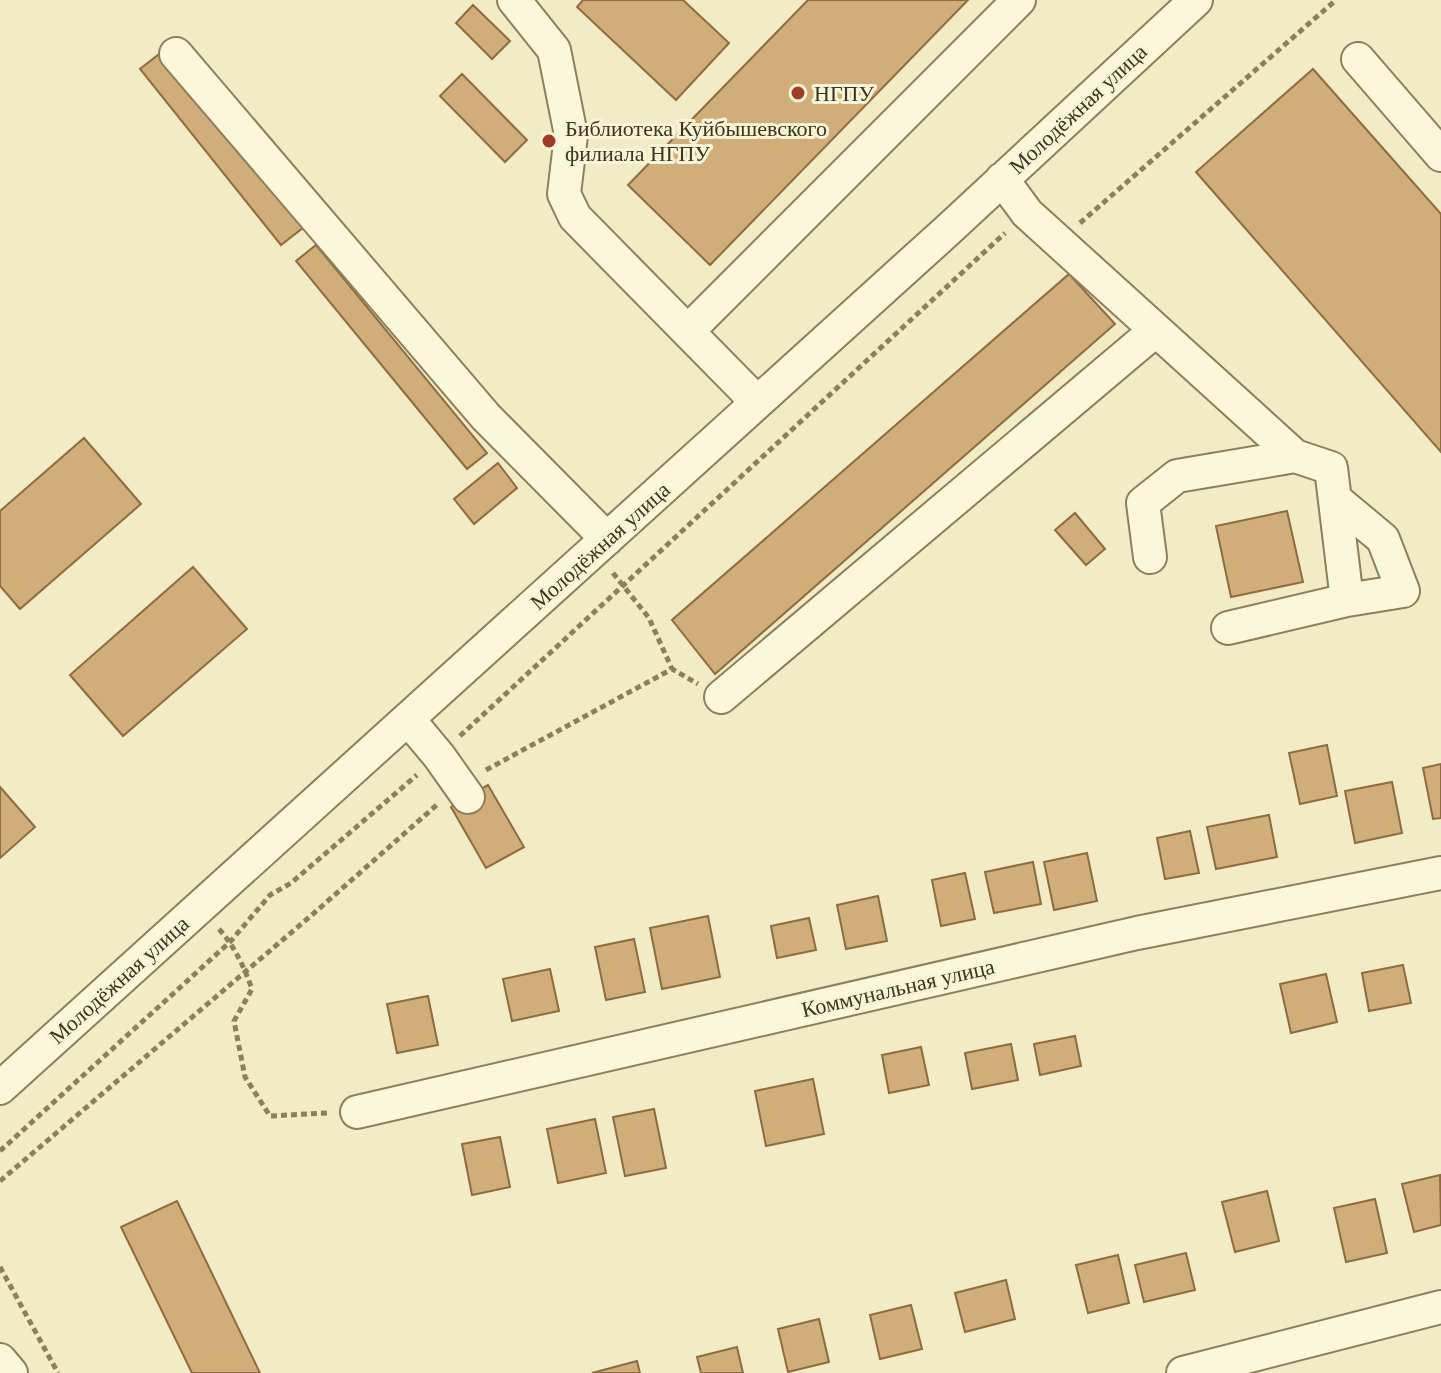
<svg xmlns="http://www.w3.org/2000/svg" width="1441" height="1373" font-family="'Times New Roman',serif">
  <rect width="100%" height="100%" fill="#f1ebc6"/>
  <path fill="#d1ad7a" stroke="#8e6c3f" stroke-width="2" d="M583,0H683L729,43L676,100L577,7Z
    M808,0H968L710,265L628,185Z
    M473,5L510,41L492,59L456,23Z
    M163,51L304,227L281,245L140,69Z
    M1313,69L1441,214V452L1196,172Z
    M462,74L527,140L505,162L440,96Z
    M316,245L487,453L467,469L296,261Z
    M1069,274L1115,324L715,674L672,620Z
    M84,438L141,504L20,609L0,586V511Z
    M498,463L517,488L474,524L454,499Z
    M1287,511L1303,582L1231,597L1216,526Z
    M1075,513L1105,549L1086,565L1055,530Z
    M193,567L247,629L123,736L70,675Z
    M1327,745L1337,796L1300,804L1289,753Z
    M1441,764V818L1433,819L1423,768Z
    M1392,782L1402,833L1355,843L1345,791Z
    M488,785L524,847L486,868L451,807Z
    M0,787L35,827L0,858Z
    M1269,815L1277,857L1216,869L1207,827Z
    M1190,831L1199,873L1165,879L1157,838Z
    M1087,853L1097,901L1054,910L1044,862Z
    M1033,862L1041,904L994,913L985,872Z
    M965,873L975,919L941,926L932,880Z
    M878,896L887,941L846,949L837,905Z
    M708,916L720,977L662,989L650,928Z
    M809,918L816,950L777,958L771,926Z
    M634,939L645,992L606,1000L595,947Z
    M1403,965L1411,1003L1369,1011L1362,973Z
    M550,969L559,1011L512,1021L503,979Z
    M1326,974L1337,1022L1291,1033L1280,984Z
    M428,996L438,1045L397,1053L387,1004Z
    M1075,1036L1081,1066L1040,1075L1034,1044Z
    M1011,1044L1018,1080L972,1089L965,1053Z
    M921,1047L929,1085L889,1093L882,1055Z
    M813,1079L824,1134L766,1146L755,1091Z
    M654,1109L666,1168L625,1176L613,1117Z
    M595,1119L606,1173L558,1183L547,1129Z
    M500,1137L510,1187L472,1195L462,1144Z
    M1440,1175L1441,1225L1414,1232L1402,1184Z
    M1267,1191L1279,1241L1235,1252L1222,1202Z
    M1375,1199L1387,1253L1346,1262L1334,1208Z
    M177,1201L260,1373H192L121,1227Z
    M1186,1253L1195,1290L1144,1302L1135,1265Z
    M1118,1255L1129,1303L1088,1313L1076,1265Z
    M1006,1280L1015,1319L965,1332L955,1293Z
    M911,1305L922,1349L880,1359L870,1315Z
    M819,1319L829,1362L788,1372L778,1329Z
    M737,1347L743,1373H701L697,1357Z
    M637,1361L640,1373H592Z"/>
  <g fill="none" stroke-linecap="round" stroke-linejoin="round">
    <g stroke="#8e7f5b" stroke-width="36">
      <path id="minor" d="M514,0L554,50L571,135L564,194L575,217L757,402
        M176,54L486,417L607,539
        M1358,59L1441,155
        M1002,179L1027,213L1295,456
        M688,331L1019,0
        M1150,557L1143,503L1177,476L1295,456L1331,468L1347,600
        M1228,628L1347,600L1403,591L1383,539L1335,499
        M721,697L1156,330
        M408,719L439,756L468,797
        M0,1088L949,229L1196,0
        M357,1112L1137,933L1441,873
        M0,1360L11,1373
        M1183,1373L1441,1307"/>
    </g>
    <path stroke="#8e7f5b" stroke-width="5" stroke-dasharray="6 4" stroke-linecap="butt" d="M1080,223L1336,0
      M613,573L649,618L672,669
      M460,736L1005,233
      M486,770L672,669L698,684
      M219,929C235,947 244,967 252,989L234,1021L245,1077L270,1116L327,1113
      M0,1151L230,942L270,895L291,883L417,775
      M0,1181L313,914L439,803
      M0,1267L58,1373"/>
    <use href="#minor" stroke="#fbf7db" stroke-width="32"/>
  </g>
  <g fill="#a03b27" stroke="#f8f4d7" stroke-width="3">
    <circle cx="798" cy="93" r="8"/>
    <circle cx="549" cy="141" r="8"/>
  </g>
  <g text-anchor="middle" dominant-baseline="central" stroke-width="6" stroke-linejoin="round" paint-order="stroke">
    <g font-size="22" fill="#3d331f" stroke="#f8f4d7" text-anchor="start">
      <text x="814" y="93">НГПУ</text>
      <text x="565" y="128">Библиотека Куйбышевского<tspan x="565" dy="25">филиала НГПУ</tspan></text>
    </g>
    <g font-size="22" fill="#3d331f" stroke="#f8f4d7">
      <text transform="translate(1078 109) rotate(-43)">Молодёжная улица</text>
      <text transform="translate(600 546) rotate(-42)">Молодёжная улица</text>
      <text transform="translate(119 980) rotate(-42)">Молодёжная улица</text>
      <text transform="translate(898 988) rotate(-13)">Коммунальная улица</text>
    </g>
  </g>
</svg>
